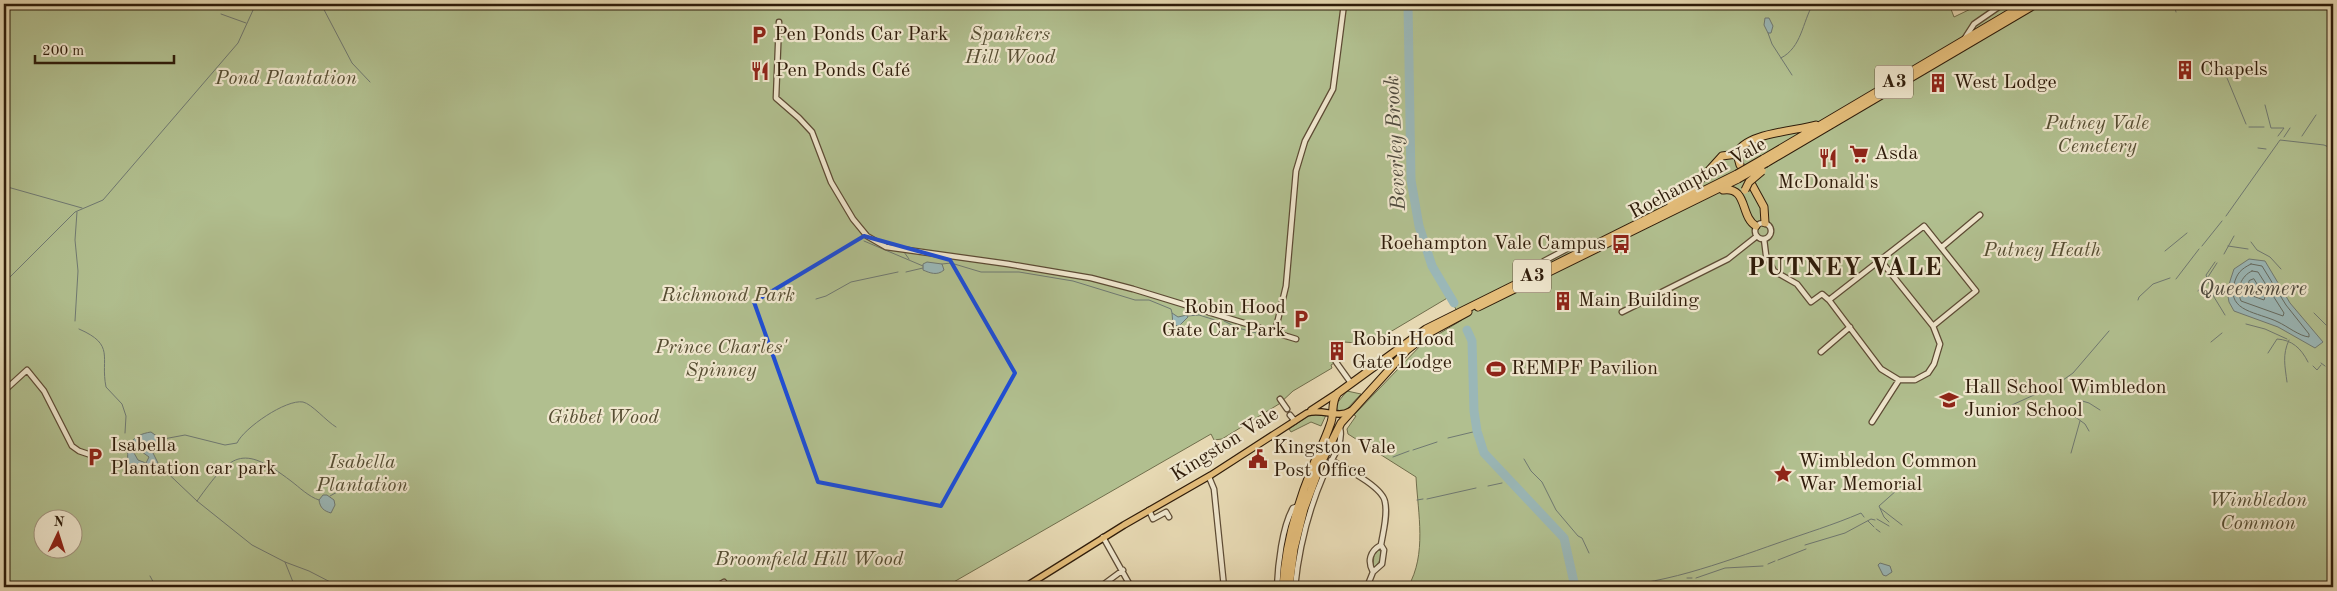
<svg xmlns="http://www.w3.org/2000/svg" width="2337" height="591" font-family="'Old Standard TT',serif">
  <rect width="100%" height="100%" fill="#e6d8b2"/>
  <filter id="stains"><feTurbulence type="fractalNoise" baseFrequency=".004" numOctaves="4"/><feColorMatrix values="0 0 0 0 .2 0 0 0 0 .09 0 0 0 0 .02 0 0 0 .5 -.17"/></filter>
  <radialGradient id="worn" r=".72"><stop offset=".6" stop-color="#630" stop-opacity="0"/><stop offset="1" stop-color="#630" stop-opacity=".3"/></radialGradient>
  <path fill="#b1bf8f" stroke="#706e4c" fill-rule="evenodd" d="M4,4H1949L1954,17L1981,4H2333V587H1408C1427,554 1418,514 1416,477L1348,434L1347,429L1356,416L1354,415L1422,344L1462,320L1449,297L1370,344L1344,342L1331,350L1339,360L1331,365L1332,368L1293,391L1279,404L1222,439L1214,440L1211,434L945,587H4ZM42,518H72V548H42Z
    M1347,391L1361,394L1347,409L1341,412L1337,409L1338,402Z
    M1311,414L1326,415L1321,426L1311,422L1291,432L1289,429Z
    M1378,550L1381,551V559L1375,567L1373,566L1374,555Z"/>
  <path fill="#9ab7b7" stroke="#6f7972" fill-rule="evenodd" d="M1765,18H1769L1773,26L1771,33H1768L1764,25Z
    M2249,259L2265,261L2290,303L2323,342L2315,348L2278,327L2234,311L2229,302L2227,291L2231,278L2234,269Z
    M927,262L942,264L944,270C937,276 930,273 923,270V264Z
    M1172,313L1178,317L1187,315L1188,317L1179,326L1173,325Z
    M151,432L158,437V443L152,451L158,463C148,470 138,463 128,464C126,446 131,435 151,432ZM138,449L149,457L146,463L138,460L134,453Z
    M323,495H327L334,500L335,505L331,513C324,511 320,508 319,500Z
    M1880,563L1890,566L1892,572L1886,576L1883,575L1878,565Z"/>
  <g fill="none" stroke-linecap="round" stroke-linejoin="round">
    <path stroke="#646a60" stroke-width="1" d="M2251,264L2262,266L2286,305L2309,334V337C2299,336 2287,326 2278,322C2258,312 2227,312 2234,284C2237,273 2241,269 2251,264Z
      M2252,271L2258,272L2284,313L2283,316L2241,301C2236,289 2241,276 2252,271Z
      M2254,279L2265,297L2264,300L2247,294L2249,281Z"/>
    <path stroke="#6f7972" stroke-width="1" d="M321,4L352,63L370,82
      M1935,4L1937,7
      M2174,4L2176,12
      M221,14L246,23
      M1768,33L1772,44L1792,75
      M1781,58C1802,47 1802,23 1813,4
      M2227,78L2246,124
      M2265,105L2271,128H2284L2278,136
      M2249,127H2264
      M2302,136L2316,115
      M2284,137L2290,128
      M2258,148L2266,149
      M4,186L82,208
      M2226,216L2280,140L2324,145L2333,149
      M864,241L923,266
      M2251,242L2257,250L2270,257L2281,269
      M2202,246L2222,221
      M2228,246L2248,249
      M2165,251L2187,233
      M904,252L909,259
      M2224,254L2234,236
      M2215,262L2206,275L2214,297L2225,315
      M942,264L951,263L981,272H1019L1073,281L1135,300H1149L1171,309L1172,313
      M906,272L923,268
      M2176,279L2199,249
      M2206,280L2217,263
      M4,283L75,212L103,200L238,43L254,8L258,4
      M2198,291L2204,282
      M816,299L826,296L851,282L898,272
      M2138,300L2139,297L2153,284L2170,278
      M2314,313L2326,325
      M1187,316L1199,315L1215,320
      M75,321L78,271L75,240L77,212
      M1224,321L1238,328L1264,335
      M2246,324L2265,329L2287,339
      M79,329C116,345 100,357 106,387L122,404L126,416L125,433
      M2211,342L2222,333
      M2268,353L2277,339C2292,340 2301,348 2308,362
      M2330,354L2333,356
      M2321,363L2325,366
      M2313,366L2317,370L2321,365
      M2287,382C2285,366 2282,355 2289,340
      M2079,400L2089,403L2100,410
      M2012,405L2056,385L2073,373L2109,331
      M2074,416L2085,424L2089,431
      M1448,438L1477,431
      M158,440L185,435L225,445L237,443C244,428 286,399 303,402C312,404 326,421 336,427
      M1413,450L1437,442
      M2071,453L2080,421
      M1393,457L1409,451
      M1524,459L1531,471L1542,482L1556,510L1578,536L1582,538L1589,553
      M158,464L197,501L252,545L285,562L309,571L340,587
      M1488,486L1502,483
      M330,496L357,481L371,486
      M1427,499L1476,488
      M1417,500L1423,499
      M197,501C231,454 241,443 291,481C299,487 309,497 319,500
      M1880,508L1902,525
      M1877,519L1889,526
      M1868,521L1874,527
      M1889,522L1884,517L1879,506L1906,482
      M1876,529L1880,532
      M1805,545L1845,533L1871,519L1875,520
      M1778,560L1806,549
      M285,562L295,587
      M1768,564L1775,561
      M150,576L156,587
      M1687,578H1692
      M1696,578L1725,568L1763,566
      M1597,587C1658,587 1721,563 1778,543C1806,533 1833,525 1861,513L1864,517"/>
    <path stroke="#9ab7b7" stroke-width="9" d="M1408,4L1411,180L1419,226L1432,266L1454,303
      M1467,330L1472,341L1474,411L1477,431L1484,453L1564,538L1575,587"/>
    <g stroke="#5d4b34" stroke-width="7">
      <path id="minor" d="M779,22L776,98L799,118L812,132L831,182L853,219L867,236L886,247L1008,264L1091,278L1133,289L1296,339
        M1965,38L1974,24L2003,4
        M1755 231a8 8 0 1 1 16 0a8 8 0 1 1-16 0Z
        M1764,239L1766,255L1774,271L1797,284L1811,302L1822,294L1829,300L1924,226L1976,291L1933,326
        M1942,247L1980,215
        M1538,272L1544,261L1580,242L1585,248
        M1829,300L1881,369L1899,380H1915L1928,373L1934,364L1940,344L1933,326L1881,261
        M1622,312L1728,259L1757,236
        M1275,332L1286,286L1296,171L1305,141L1333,89L1344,4
        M1821,352L1850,327
        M1336,362L1351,383
        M4,391L27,370L44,391L72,446L79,451L97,457
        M1280,399L1287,409
        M1290,415L1295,421
        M1872,422L1899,380
        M1331,460C1345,468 1383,487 1385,502C1388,515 1383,532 1381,545
        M1209,477L1214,489L1224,587
        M1149,510L1153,519L1166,512L1169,517
        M1103,537L1131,587
        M716,587L724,582
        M1100,587L1123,570
        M1277,587C1278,565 1282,527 1293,508L1299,506
        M1295,587C1299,547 1308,511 1324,474C1331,460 1344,444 1340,428
        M1367,587L1373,572L1382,564L1384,550L1381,545C1370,551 1367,561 1373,572"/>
    </g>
    <g stroke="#2f1c0a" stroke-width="8">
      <path id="major" d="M1311,410L1337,393
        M1025,587L1124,525L1211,475L1307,413C1322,408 1338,419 1350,411"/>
    </g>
    <g stroke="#2f1c0a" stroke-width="9">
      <path id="highway" d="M1763,159L2025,4
        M1766,163L2036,4
        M1740,165L1737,154C1743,133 1797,131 1816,125
        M1752,185L1764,207L1765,223
        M1723,190C1748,186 1740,217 1756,226
        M1671,204L1693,188L1722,156L1737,154
        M1478,307L1738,179
        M1283,587C1285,547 1297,505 1312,468C1318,453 1325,440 1330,425C1335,414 1330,402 1338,393L1426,329L1737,174
        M1289,587L1294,549L1304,509L1322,461L1341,423L1407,350L1429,333L1468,312"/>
    </g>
    <use href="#minor" stroke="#efe6cd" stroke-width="4.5"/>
    <use href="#major" stroke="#e3bc79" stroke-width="5.5"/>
    <use href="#highway" stroke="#e3bc79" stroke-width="7"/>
    <g stroke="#2f1c0a" stroke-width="9" stroke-linecap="butt">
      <path id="highway-bridge" d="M1737,174L1763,159
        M1738,179L1766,163
        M1745,190L1749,182L1762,171"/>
    </g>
    <use href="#highway-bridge" stroke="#e3bc79" stroke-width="7"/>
  </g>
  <path fill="none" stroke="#1d4ed8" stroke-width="4" stroke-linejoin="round" d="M864,236L950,260L1015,373L941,506L818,482L754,302Z"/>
  <defs>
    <g id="parking-bare" transform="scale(1.5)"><path d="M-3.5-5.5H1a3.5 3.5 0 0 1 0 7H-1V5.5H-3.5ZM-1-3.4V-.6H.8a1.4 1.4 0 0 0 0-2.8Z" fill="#8f2418" stroke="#efe6cd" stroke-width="2.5" paint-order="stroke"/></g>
    <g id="building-bare" transform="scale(1.5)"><path d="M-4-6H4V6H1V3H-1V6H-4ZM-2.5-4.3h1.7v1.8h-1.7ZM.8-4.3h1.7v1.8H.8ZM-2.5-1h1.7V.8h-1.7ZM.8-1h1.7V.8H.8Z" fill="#8f2418" stroke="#efe6cd" stroke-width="2.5" paint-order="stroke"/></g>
    <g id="restaurant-bare" transform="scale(1.5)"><path d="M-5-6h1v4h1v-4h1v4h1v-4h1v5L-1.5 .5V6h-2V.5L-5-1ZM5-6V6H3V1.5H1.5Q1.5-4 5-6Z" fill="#8f2418" stroke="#efe6cd" stroke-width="2.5" paint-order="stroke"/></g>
    <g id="supermarket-bare" transform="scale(1.5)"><path d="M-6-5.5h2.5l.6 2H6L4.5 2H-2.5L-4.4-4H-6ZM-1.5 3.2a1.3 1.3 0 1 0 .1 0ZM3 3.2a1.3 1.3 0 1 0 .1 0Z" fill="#8f2418" stroke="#efe6cd" stroke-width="2.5" paint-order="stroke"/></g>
    <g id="bus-bare" transform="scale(1.5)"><path d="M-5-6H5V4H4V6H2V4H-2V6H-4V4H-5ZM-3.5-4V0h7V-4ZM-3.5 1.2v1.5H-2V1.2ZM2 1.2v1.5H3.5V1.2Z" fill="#8f2418" stroke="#efe6cd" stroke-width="2.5" paint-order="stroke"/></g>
    <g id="stadium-bare" transform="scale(1.5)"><path d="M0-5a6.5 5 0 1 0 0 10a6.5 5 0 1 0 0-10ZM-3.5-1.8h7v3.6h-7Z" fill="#8f2418" stroke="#efe6cd" stroke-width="2.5" paint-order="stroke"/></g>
    <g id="school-bare" transform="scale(1.5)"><path d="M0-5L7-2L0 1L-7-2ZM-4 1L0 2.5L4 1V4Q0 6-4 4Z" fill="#8f2418" stroke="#efe6cd" stroke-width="2.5" paint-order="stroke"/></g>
    <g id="civic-bare" transform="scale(1.5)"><path d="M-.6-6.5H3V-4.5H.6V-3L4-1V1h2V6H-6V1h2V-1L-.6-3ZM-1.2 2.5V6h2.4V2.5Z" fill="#8f2418" stroke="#efe6cd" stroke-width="2.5" paint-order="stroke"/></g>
    <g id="sight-bare" transform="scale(1.5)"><path d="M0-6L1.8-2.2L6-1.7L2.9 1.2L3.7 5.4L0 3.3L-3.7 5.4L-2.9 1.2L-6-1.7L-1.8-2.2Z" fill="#8f2418" stroke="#efe6cd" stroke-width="2.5" paint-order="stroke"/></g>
  </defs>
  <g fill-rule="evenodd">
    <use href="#parking-bare" x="759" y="35"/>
    <use href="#building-bare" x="2185" y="70"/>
    <use href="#restaurant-bare" x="760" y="71"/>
    <use href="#building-bare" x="1938" y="83"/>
    <use href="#supermarket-bare" x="1859" y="154"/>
    <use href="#restaurant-bare" x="1828" y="158"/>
    <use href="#bus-bare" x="1621" y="244"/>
    <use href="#building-bare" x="1563" y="301"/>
    <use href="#parking-bare" x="1301" y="319"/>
    <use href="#building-bare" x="1337" y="351"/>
    <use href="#stadium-bare" x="1496" y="369"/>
    <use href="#school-bare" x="1949" y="400"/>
    <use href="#parking-bare" x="95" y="457"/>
    <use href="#civic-bare" x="1258" y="459"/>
    <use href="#sight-bare" x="1783" y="474"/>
  </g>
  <g text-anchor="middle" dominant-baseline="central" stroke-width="4.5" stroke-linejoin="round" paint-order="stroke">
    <g fill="#efe6cd" stroke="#695944" stroke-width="1">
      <rect x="1875" y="65.5" width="38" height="33" rx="4"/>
      <rect x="1513" y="259.5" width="38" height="33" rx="4"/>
    </g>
    <g font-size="19" font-weight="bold" fill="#2f1c0a">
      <text x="1894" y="82">A3</text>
      <text x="1532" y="276">A3</text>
    </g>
    <g font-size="20" fill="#2f1c0a" stroke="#efe6cd" text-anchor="start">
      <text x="774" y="35">Pen Ponds Car Park</text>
      <text x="2200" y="70">Chapels</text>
      <text x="775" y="71">Pen Ponds Café</text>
      <text x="1953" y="83">West Lodge</text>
      <text x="1874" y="154">Asda</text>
      <text x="1828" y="183" text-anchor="middle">McDonald's</text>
      <text x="1606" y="244" text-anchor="end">Roehampton Vale Campus</text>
      <text x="1578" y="301">Main Building</text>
      <text x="1286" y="308" text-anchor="end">Robin Hood<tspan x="1286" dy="23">Gate Car Park</tspan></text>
      <text x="1352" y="340">Robin Hood<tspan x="1352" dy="23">Gate Lodge</tspan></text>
      <text x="1511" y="369">REMPF Pavilion</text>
      <text x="1964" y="388">Hall School Wimbledon<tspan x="1964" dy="23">Junior School</tspan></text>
      <text x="110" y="446">Isabella<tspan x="110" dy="23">Plantation car park</tspan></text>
      <text x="1273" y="448">Kingston Vale<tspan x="1273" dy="23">Post Office</tspan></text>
      <text x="1798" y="462">Wimbledon Common<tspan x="1798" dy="23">War Memorial</tspan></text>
    </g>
    <g font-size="20" font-style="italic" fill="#564d32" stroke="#efe6cd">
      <text x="1010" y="35">Spankers<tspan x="1010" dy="23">Hill Wood</tspan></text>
      <text x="286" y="79">Pond Plantation</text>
      <text x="2097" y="124">Putney Vale<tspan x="2097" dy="23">Cemetery</tspan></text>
      <text x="2042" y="251">Putney Heath</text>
      <text x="728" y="296">Richmond Park</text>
      <text x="721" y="348">Prince Charles'<tspan x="721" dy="23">Spinney</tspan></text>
      <text x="603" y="418">Gibbet Wood</text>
      <text x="362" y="463">Isabella<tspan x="362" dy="23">Plantation</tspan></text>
      <text x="2258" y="501">Wimbledon<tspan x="2258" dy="23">Common</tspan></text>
      <text x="809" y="560">Broomfield Hill Wood</text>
    </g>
    <g font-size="20" fill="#2f1c0a" stroke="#efe6cd">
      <text transform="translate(1698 179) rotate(-28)">Roehampton Vale</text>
      <text transform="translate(1225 445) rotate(-32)">Kingston Vale</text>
    </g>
    <g font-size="21" font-style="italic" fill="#4f4a3e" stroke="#efe6cd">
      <text transform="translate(1396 143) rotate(-93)">Beverley Brook</text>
      <text x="2253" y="289">Queensmere</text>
    </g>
    <g font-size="25" font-weight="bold" letter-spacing="1" fill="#2f1c0a" stroke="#efe6cd">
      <text x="1845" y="268">PUTNEY VALE</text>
    </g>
  </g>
  <rect width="2337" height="591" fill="none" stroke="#e6d8b2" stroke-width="20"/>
  <rect x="5" y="5" width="2327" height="581" fill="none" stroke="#2f1c0a" stroke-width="2.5"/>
  <rect x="10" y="10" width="2317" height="571" fill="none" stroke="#2f1c0a"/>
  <g transform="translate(58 534) rotate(4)"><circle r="24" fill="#efe6cd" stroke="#a2957f"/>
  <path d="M0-4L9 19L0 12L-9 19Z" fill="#8f2418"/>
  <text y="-8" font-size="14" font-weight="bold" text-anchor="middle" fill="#2f1c0a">N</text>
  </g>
  <path d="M35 55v8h139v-8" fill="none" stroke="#2f1c0a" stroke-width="2.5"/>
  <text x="42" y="55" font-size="15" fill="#2f1c0a" stroke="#efe6cd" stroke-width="4" paint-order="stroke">200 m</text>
  <rect width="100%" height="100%" filter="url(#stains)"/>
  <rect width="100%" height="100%" fill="url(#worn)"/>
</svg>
